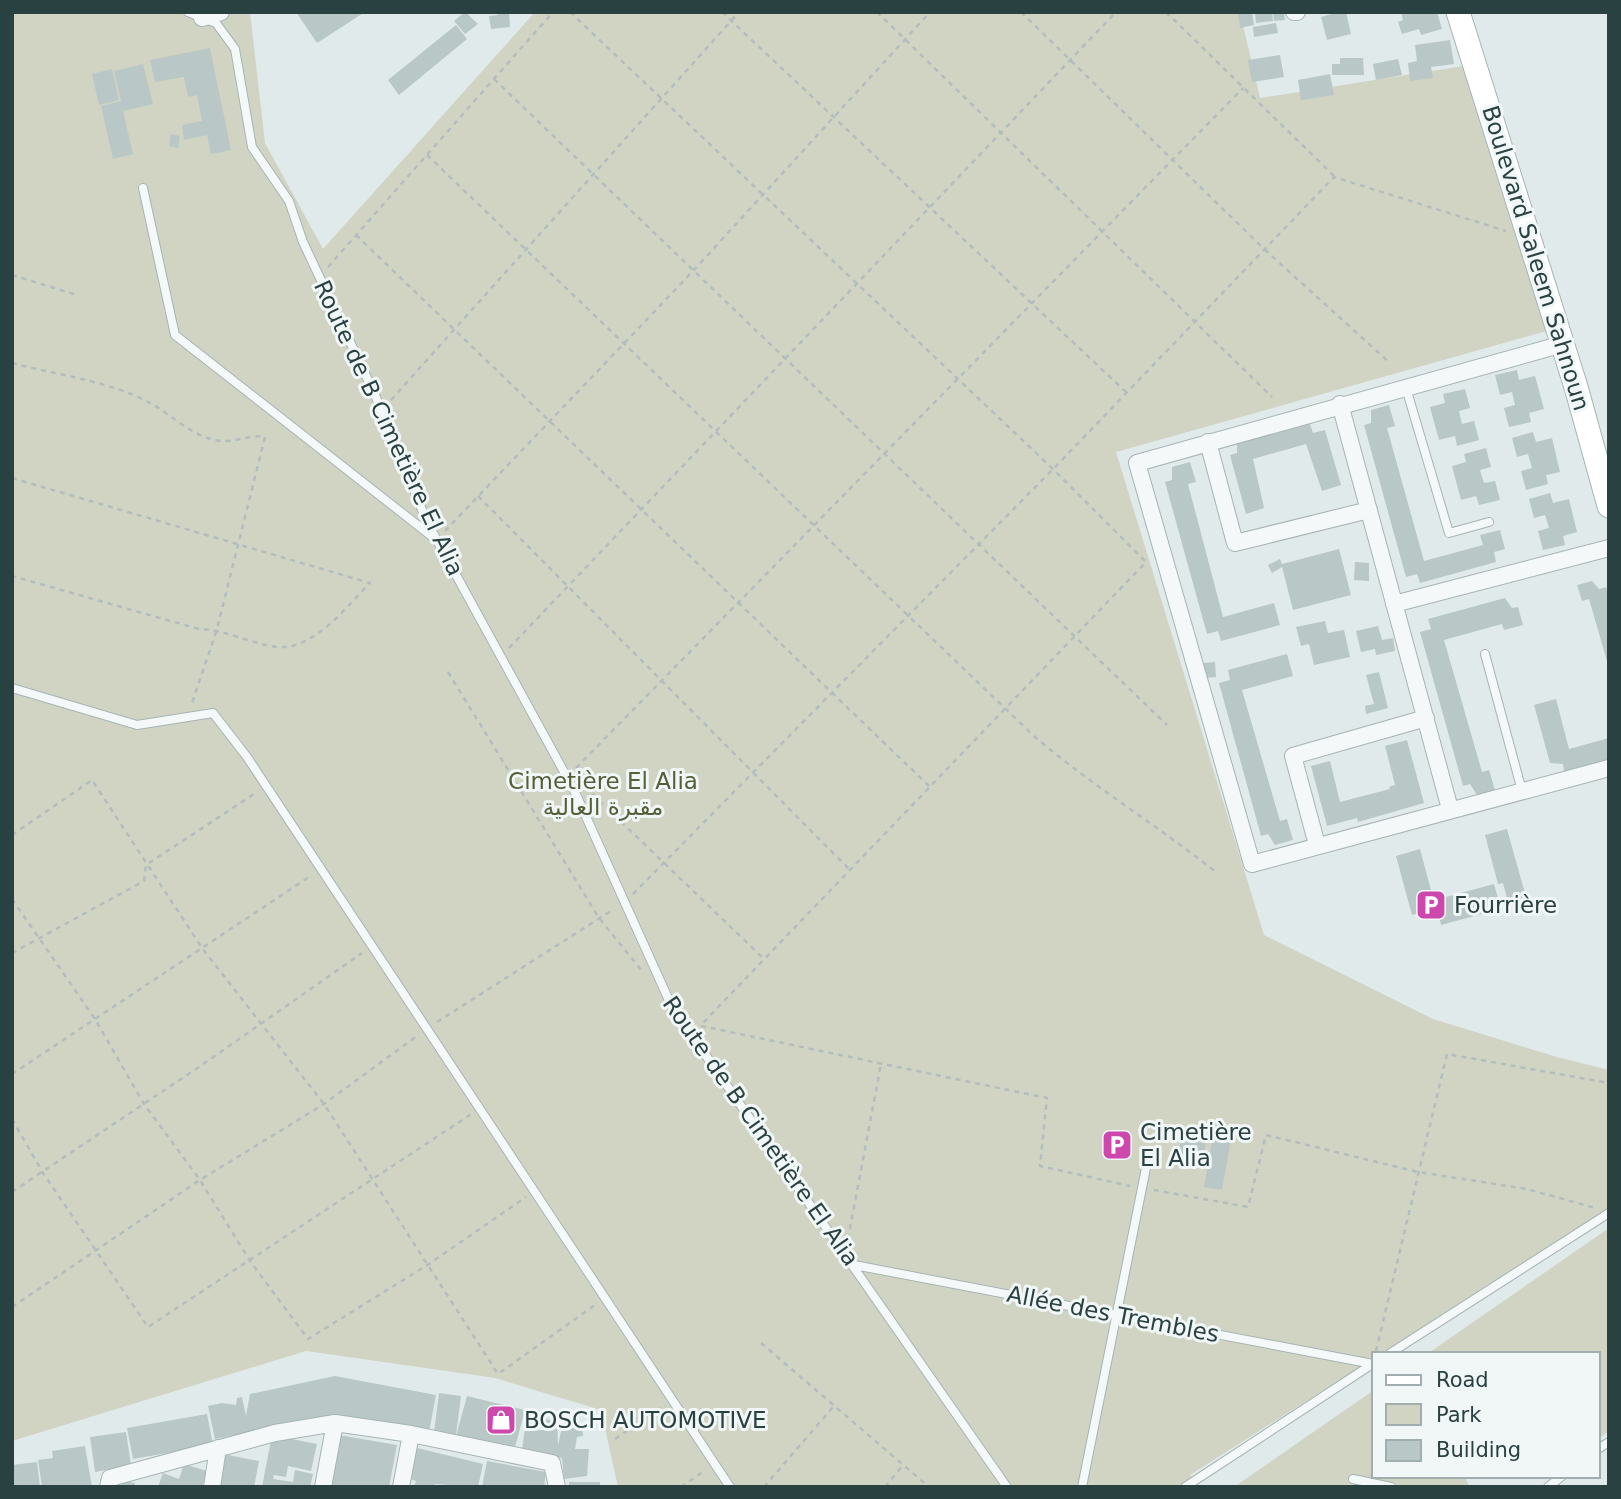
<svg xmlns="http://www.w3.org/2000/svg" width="1621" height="1499" font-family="'DejaVu Sans','Noto Sans Arabic',sans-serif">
  <rect width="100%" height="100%" fill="#e1eaea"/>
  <path fill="#d1d4c3" d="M12,12H250L265,143L323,249L535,12H1240L1260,98L1470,65L1550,330L1116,452L1264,935L1433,1019L1557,1057L1609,1070V1215L1493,1282L1380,1354H1374V1358L1190,1475L1198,1487H618L601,1410L495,1378L306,1351L12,1441Z
    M1609,1228V1431L1601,1437L1598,1354H1427Z
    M1374,1390V1476H1464L1470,1487H1234Z"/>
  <path fill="#b9c7c7" d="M296,12H365L317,43Z
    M465,12L478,24L465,34L454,21Z
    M497,12H509L510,27L491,29L489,16L498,15Z
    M1238,12H1252L1254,25L1240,28Z
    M1255,12H1272L1273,21L1256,23Z
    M1273,12H1284L1285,20L1274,21Z
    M1338,12H1346L1351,34L1327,40L1321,17Z
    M1401,12H1437L1442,29L1421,35L1419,29L1402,34L1398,22L1403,20Z
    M1276,23L1278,33L1254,37L1253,27Z
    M456,25L467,39L399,95L388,80Z
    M1450,40L1454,64L1431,67L1433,78L1410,81L1408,63L1417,61L1415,45Z
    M210,48L231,150L211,154L207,135L184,140L182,125L202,121L197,95L188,97L184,77L155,82L150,60Z
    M1280,55L1284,77L1252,82L1248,60Z
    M1340,58H1363L1364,75H1332V64H1340Z
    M1398,59L1402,75L1376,80L1373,64Z
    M143,64L153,104L123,111L133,154L113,159L101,106L121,101L114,71Z
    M112,69L119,100L99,105L92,74Z
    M1330,74L1334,95L1301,100L1298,80Z
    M171,134L180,136L178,148L169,146Z
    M1517,370L1519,380L1535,376L1544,409L1529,413L1531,422L1509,427L1504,408L1515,405L1512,392L1500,395L1495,375Z
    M1465,389L1470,408L1459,411L1462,424L1474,421L1479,440L1457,446L1455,436L1439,440L1430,407L1445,403L1443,394Z
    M1389,405L1395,426L1387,428L1424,561L1483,545L1480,535L1500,530L1505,549L1494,552L1496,562L1420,583L1417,574L1406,577L1364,425L1371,423V410Z
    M1309,421L1313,433L1325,430L1341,485L1322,491L1306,444L1253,459L1264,508L1246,514L1230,455L1237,453V442Z
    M1533,432L1536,442L1552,438L1560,472L1546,475L1548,484L1526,490L1521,471L1532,468L1528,454L1517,457L1512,438Z
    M1486,448L1491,467L1480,470L1484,483L1495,481L1500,500L1479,505L1476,496L1461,500L1452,466L1466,462L1464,454Z
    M1190,462L1196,482L1188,484L1223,617L1274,603L1280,625L1221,641L1218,631L1207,634L1165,482L1172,480V467Z
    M1550,493L1553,503L1569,499L1577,532L1563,536L1565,545L1543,550L1538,531L1549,528L1545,515L1534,518L1529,499Z
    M1339,549L1351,595L1293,610L1282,567L1272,573L1268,565L1280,559L1282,564Z
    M1355,562L1369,563V581L1354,580Z
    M1592,581L1599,589L1606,587L1609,598V668L1589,599L1582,601L1577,585Z
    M1505,598L1512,608L1518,607L1523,625L1504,630L1502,624L1444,640L1482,772L1489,770L1495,790L1477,795L1470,784L1463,786L1420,632L1431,629L1428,619Z
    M1325,621L1328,633L1344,630L1350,657L1314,665L1309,644L1301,646L1296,627Z
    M1378,626L1382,640L1393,638L1395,651L1376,655L1375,649L1361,652L1356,631Z
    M1287,654L1293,676L1242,690L1280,821L1287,819L1293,840L1275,845L1268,834L1261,836L1219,683L1230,680L1228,670Z
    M1215,662L1216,677L1205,678L1204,663Z
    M1379,672L1388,708L1366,714L1365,706L1374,704L1366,675Z
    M1556,699L1569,749L1609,738V761L1564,771L1563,764L1550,763L1534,705Z
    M1407,740L1424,803L1358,822L1357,818L1327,826L1311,766L1330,761L1340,802L1390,789L1389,787L1395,785L1385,746Z
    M1507,829L1526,897L1508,902L1503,883L1498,884L1485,835Z
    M1420,849L1436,909L1412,915L1396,856Z
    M1494,884L1501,909L1441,925L1435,900Z
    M1215,1124L1233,1128L1222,1190L1204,1187Z
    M1182,1133L1207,1138L1202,1162L1178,1157Z
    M335,1376L436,1395L429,1432L331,1415L215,1439L208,1406L222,1403L236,1405L237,1398L242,1397L246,1416L250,1394Z
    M439,1393L461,1396L456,1435L434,1432Z
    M467,1396L525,1410L514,1451L456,1436Z
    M207,1414L213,1445L133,1459L127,1428Z
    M545,1419L557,1421L558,1445L563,1423L582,1427L583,1436L577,1437L575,1449H589L587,1476L564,1479L562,1458L522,1450L526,1420L530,1421L532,1431L543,1430Z
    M126,1432L131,1465L95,1472L90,1437Z
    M272,1435L317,1444L311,1471L288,1466L286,1477L274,1475L273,1479L293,1482L295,1470L313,1474L310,1487H262Z
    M339,1435L397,1445L389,1487H330Z
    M85,1446L92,1487H42L38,1460L53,1458L52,1451Z
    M417,1448L483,1464L478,1487L435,1484L434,1487H414L416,1481L410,1479Z
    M223,1454L259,1461L254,1487H217Z
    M487,1461L546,1472L544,1487H482Z
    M37,1462L40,1487H12V1465Z
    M184,1464L207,1471L202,1487H158L163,1473L179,1479Z
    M122,1481L135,1483V1487H121Z
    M569,1482H600V1487H569Z"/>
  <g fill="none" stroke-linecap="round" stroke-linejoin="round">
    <g stroke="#a6b4b4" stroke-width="10">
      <path id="lane" d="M188,12L216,23L235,49L252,147L289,201L303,242L375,395L427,522L574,790L672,1007L1007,1487
        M143,188L175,335L434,538
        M1406,388L1449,533L1489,522
        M1485,654L1522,791
        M12,688L137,725L213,713L247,757L730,1487
        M854,1265L1373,1364
        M1389,1354L1609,1213
        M1598,1449L1609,1442
        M1353,1479L1391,1487
        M1082,1487L1146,1168
        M1185,1487L1374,1363
        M1548,1487L1562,1476"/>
    </g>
    <g stroke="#a6b4b4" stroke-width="18">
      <path id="street" d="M1294,12H1297
        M202,18L221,12
        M1563,344L1137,463L1252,864L1609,768
        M1340,404L1450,809
        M1208,442L1235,543L1369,510
        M1394,604L1609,548
        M1317,845L1293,756L1426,718
        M108,1487L110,1478L275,1433L335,1423L411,1434L552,1463L557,1487
        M212,1487L218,1448
        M323,1487L335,1423
        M401,1487L411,1434"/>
    </g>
    <g stroke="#a6b4b4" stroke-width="25">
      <path id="secondary" d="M1458,12L1576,387L1609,506"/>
    </g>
    <path stroke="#b3bdbe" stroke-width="2.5" stroke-dasharray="5 5" stroke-linecap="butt" d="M570,12L1053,469L1146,562L700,1026
      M722,12L1127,393
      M877,12L1272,397
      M1021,12L1264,249L1390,363
      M1166,12L1334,176
      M494,79L1167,725
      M427,155L1034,736C1092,786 1157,825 1217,873
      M356,235L929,786
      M328,267L553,12
      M12,275L77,295
      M12,363C57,375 111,381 152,404C173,416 196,440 223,441C238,442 250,434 265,437L217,629L192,703
      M391,400L739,12
      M12,478L370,583C348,605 318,645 284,647C263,649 226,629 199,629L12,576
      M478,496L850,870
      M445,531L694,270L930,12
      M509,648L1116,12
      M448,672L599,918L642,971
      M576,768L1243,88
      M585,787L764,959
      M12,835L92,780L202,948L324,1104L498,1374L595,1305
      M633,894L1060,462L1334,177L1506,231
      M12,899L95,1019L144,1104L200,1180L250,1261L308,1339L429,1264L526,1197
      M12,953L144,881L146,865L257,792
      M437,1022L614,909
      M701,1026L1047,1098L1040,1166L1130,1186
      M12,1074L312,875
      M12,1119L43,1173L148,1327L470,1115
      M1154,1190L1248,1207L1266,1135L1418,1172L1527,1189L1595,1208
      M12,1192L199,1067L362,953
      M848,1239L881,1064
      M12,1307L200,1180L324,1104L417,1036
      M761,1343L929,1487
      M1376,1351L1447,1054L1609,1083
      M615,1439L665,1405
      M681,1487L704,1471
      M764,1487L833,1407
      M885,1487L903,1465"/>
    <use href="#lane" stroke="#f4f8f8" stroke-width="8"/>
    <use href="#street" stroke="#f4f8f8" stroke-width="16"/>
    <use href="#secondary" stroke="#fff" stroke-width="23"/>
  </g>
  <defs>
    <g id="parking-square" transform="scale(1.575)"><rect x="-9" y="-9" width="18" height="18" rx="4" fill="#ce47ad" stroke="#f1f7f7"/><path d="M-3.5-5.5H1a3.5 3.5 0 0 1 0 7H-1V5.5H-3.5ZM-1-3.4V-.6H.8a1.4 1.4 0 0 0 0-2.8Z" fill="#fff"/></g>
    <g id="shop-square" transform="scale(1.575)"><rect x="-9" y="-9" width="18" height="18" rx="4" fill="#ce47ad" stroke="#f1f7f7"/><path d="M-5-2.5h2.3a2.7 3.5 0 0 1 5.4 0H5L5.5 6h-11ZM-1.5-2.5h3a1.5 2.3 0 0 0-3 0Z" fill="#fff"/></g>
  </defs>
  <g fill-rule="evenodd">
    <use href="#parking-square" x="1431" y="905"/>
    <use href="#parking-square" x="1117" y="1145"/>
    <use href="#shop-square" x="501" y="1420"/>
  </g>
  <g text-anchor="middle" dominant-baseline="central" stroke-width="6" stroke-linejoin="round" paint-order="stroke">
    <g font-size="23" fill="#2a4142" stroke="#f1f7f7">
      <text transform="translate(1536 258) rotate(73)">Boulevard Saleem Sahnoun</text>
      <text transform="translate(389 428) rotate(65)">Route de B Cimetière El Alia</text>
      <text transform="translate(761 1131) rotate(55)">Route de B Cimetière El Alia</text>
      <text transform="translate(1113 1314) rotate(11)">Allée des Trembles</text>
    </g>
    <g font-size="23" fill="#565e37" stroke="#f1f7f7">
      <text x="603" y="781">Cimetière El Alia<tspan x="603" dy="26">مقبرة العالية</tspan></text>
    </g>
    <g font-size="23" fill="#2a4142" stroke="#f1f7f7" text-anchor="start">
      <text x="1454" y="905">Fourrière</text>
      <text x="1140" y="1132">Cimetière<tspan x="1140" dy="26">El Alia</tspan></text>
      <text x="524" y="1420">BOSCH AUTOMOTIVE</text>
    </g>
  </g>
  <rect width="1621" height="1499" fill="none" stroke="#2a4142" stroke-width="28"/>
  <rect x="1372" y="1352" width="228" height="126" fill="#f1f7f7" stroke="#a1aeaf" stroke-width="2"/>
  <rect x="1386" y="1375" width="35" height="10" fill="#ffffff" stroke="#a1aeaf" stroke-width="2"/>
  <text x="1436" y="1387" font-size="21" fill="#2a4142">Road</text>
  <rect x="1386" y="1404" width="35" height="21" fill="#d1d4c3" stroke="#a1aeaf" stroke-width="2"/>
  <text x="1436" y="1422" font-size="21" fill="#2a4142">Park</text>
  <rect x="1386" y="1440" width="35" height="21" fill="#b9c7c7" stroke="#a1aeaf" stroke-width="2"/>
  <text x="1436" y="1457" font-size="21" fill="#2a4142">Building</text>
</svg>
